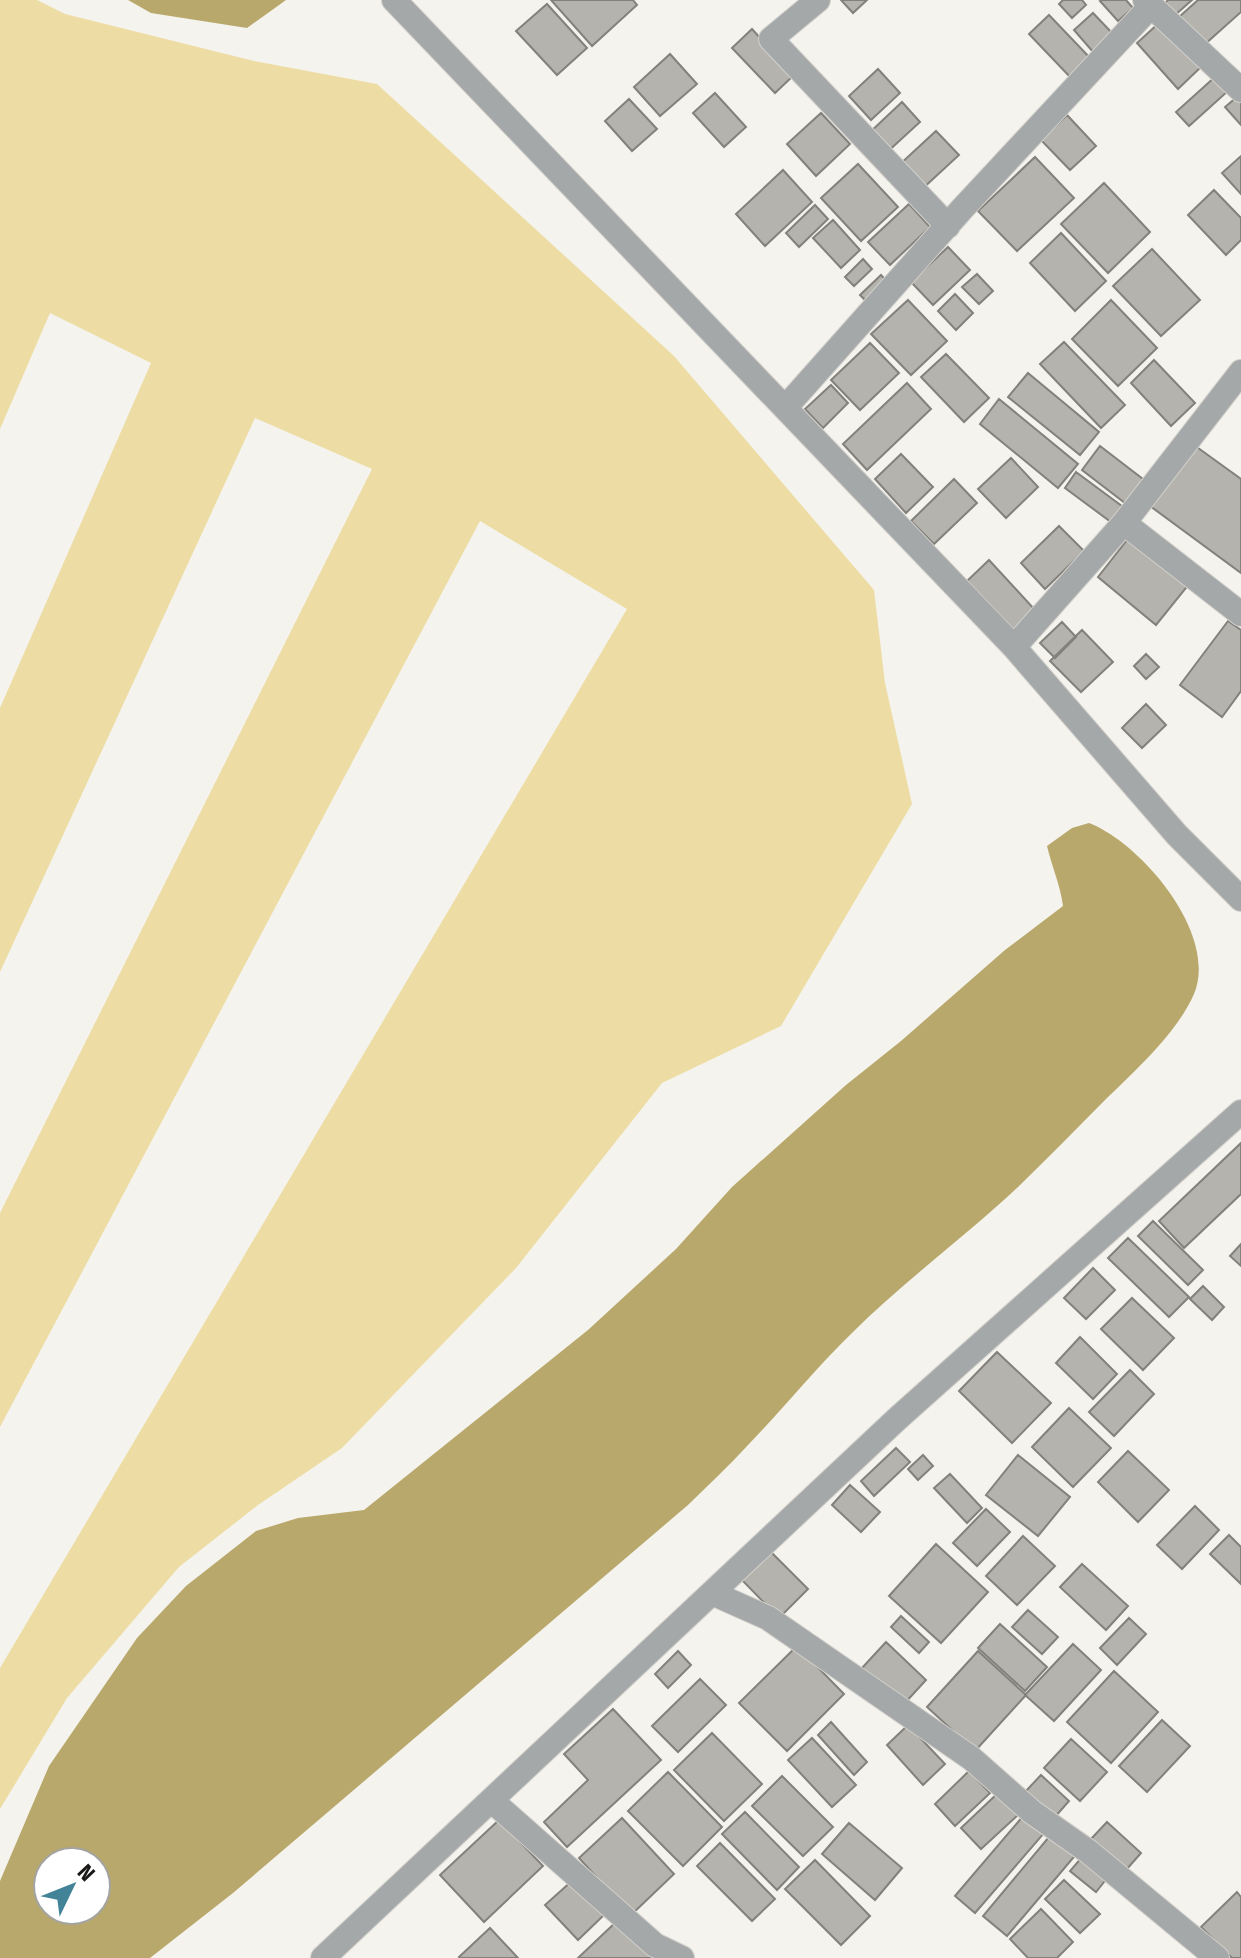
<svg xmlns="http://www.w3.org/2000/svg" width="1241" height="1958" font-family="'Fira Sans Condensed',sans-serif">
  <rect width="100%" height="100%" fill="#f5f3ed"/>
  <path fill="#eddda5" d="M0,0H37L65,14L254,61L377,84L674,356L874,590L885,683L912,804L781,1026L662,1083L516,1268L342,1448L258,1505L179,1567L67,1698L0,1809V1668L627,609L480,521L0,1427V1213L372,469L255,418L0,972V708L151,363L50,313L0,429Z"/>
  <path fill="#b9a86b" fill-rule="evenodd" d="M128,0H286L247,28L151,13Z
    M1089,823C1141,843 1219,934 1194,994C1177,1033 1135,1071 1105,1100C1076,1129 1048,1158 1019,1186C965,1237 904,1281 851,1334C815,1369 783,1409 748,1445C729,1466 708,1485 688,1505L233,1893L150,1958H0V1881L49,1766L137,1638L186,1586L256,1531L298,1518L364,1510L588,1330L676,1249L732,1187L846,1085L901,1041L1005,950L1063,906C1060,884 1052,867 1047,846L1072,828ZM96,1862V1910H48V1862Z"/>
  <path fill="#b5b3ad" stroke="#83817c" stroke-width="2" d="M551,0H633L637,5L592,46Z
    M841,0H867L853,13Z
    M1063,0H1082L1086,5L1072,18L1059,4Z
    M1102,0H1126L1133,8L1118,21L1100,1Z
    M1168,0H1192L1175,15L1165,3Z
    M1198,0H1241V12L1204,45L1179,17Z
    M547,4L587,48L557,75L516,31Z
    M1093,13L1114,35L1094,53L1074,30Z
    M1049,15L1093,61L1073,80L1029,34Z
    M1160,22L1201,67L1178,89L1137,43Z
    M752,29L794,75L775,93L732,48Z
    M670,54L697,84L660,116L634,87Z
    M878,69L900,93L871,120L849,96Z
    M1216,76L1228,91L1189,126L1176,112Z
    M715,93L746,127L724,147L693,113Z
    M1238,96L1241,100V125L1225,107Z
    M629,99L657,129L632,151L605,121Z
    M902,102L920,122L885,154L867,135Z
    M821,113L850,144L816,176L787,144Z
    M1067,115L1096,146L1070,170L1041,140Z
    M936,131L959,155L921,190L898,166Z
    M1241,156V194L1222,173Z
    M1035,157L1074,198L1017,251L978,211Z
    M858,164L898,207L861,241L821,198Z
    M783,170L812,202L765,246L736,214Z
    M1104,183L1150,232L1108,273L1061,224Z
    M1214,190L1241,218V240L1226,255L1188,215Z
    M909,204L930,227L890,265L868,242Z
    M815,205L828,219L799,247L786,233Z
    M833,220L860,250L841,268L813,238Z
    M1061,233L1106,281L1075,311L1030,263Z
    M948,247L970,270L933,305L911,282Z
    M1152,249L1200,300L1161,336L1113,286Z
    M863,259L872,269L854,286L845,277Z
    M977,274L993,291L979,304L962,287Z
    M881,275L891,286L870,305L860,295Z
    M955,294L973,313L956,330L938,311Z
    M908,300L947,341L911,375L871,334Z
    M1111,300L1157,348L1118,386L1072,339Z
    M1064,342L1125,405L1101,428L1040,364Z
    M870,343L899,373L860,410L831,380Z
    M946,354L989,398L964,422L921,377Z
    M1154,360L1195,403L1171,426L1131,383Z
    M1028,373L1099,432L1080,455L1008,397Z
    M907,383L931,409L867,470L843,444Z
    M831,385L848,403L823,428L805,409Z
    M999,399L1078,464L1058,488L980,424Z
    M1194,445L1241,479V573L1150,506Z
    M1100,446L1152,486L1134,510L1082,470Z
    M901,454L933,487L906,513L875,479Z
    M1011,458L1038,487L1006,518L978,489Z
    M1076,472L1134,515L1123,531L1065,488Z
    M954,479L977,503L934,544L911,521Z
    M1059,526L1084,551L1045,589L1021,563Z
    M1131,535L1190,583L1156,625L1098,577Z
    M989,560L1035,610L1014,630L967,581Z
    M1228,621L1241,630V691L1222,717L1180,685Z
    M1062,622L1076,637L1055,658L1040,643Z
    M1082,630L1113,662L1081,692L1050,661Z
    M1146,654L1159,667L1146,679L1134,666Z
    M1146,704L1166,725L1142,748L1122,728Z
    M1241,1143V1194L1184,1248L1159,1221Z
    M1153,1221L1203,1270L1188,1285L1138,1236Z
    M1128,1238L1189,1297L1169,1317L1108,1258Z
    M1241,1244V1266L1230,1256Z
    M1093,1268L1115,1290L1086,1319L1064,1298Z
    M1203,1286L1224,1307L1212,1320L1190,1299Z
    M1132,1298L1174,1338L1143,1370L1101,1329Z
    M1080,1337L1117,1374L1093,1399L1056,1363Z
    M997,1352L1051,1403L1012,1443L959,1391Z
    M1130,1370L1154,1394L1114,1436L1089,1412Z
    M1069,1408L1111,1448L1073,1487L1032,1447Z
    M896,1448L910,1462L874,1496L861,1481Z
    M1128,1451L1169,1490L1138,1522L1098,1482Z
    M923,1455L933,1466L918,1480L908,1469Z
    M1018,1455L1070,1497L1038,1536L986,1495Z
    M950,1474L982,1508L967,1523L934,1488Z
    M850,1485L880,1512L861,1532L832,1505Z
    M1195,1506L1219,1530L1182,1569L1157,1545Z
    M986,1509L1010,1532L977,1566L953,1543Z
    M1229,1535L1241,1547V1584L1210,1554Z
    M1023,1536L1055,1566L1017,1605L986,1576Z
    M936,1544L988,1592L941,1643L889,1596Z
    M771,1552L808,1589L779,1618L742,1580Z
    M1082,1564L1128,1606L1106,1630L1060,1587Z
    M1028,1610L1058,1637L1042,1654L1012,1627Z
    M901,1616L929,1642L919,1653L891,1627Z
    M1129,1618L1146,1634L1117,1665L1100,1648Z
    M1000,1624L1047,1667L1025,1691L978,1648Z
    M886,1642L926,1680L903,1705L862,1668Z
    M1073,1644L1101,1670L1054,1721L1025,1695Z
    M797,1646L844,1694L787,1751L739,1703Z
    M678,1651L691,1665L668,1688L655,1674Z
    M978,1651L1026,1695L975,1751L927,1707Z
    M1114,1671L1158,1712L1111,1763L1067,1722Z
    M700,1679L726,1705L678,1752L652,1726Z
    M613,1709L661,1760L567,1847L544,1822L588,1780L564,1754Z
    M1162,1720L1190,1746L1147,1792L1119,1766Z
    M831,1722L867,1762L854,1775L818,1735Z
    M908,1725L945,1764L923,1785L887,1745Z
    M712,1733L762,1784L724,1821L674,1770Z
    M812,1738L856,1785L832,1807L788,1760Z
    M1071,1739L1107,1772L1080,1801L1044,1768Z
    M969,1771L990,1793L955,1826L935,1804Z
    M668,1772L722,1827L683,1866L628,1811Z
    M1041,1775L1069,1801L1054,1818L1025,1792Z
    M782,1776L833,1827L803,1856L752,1806Z
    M998,1793L1018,1815L981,1849L961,1828Z
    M745,1812L799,1867L777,1890L722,1834Z
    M1024,1815L1045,1832L975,1913L955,1896Z
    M622,1818L674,1874L631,1915L579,1858Z
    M499,1820L543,1866L484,1922L440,1875Z
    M1107,1822L1141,1853L1126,1870L1091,1839Z
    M849,1823L902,1868L875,1900L822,1854Z
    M1054,1831L1078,1852L1007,1936L983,1916Z
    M720,1843L775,1899L752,1921L697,1866Z
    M1083,1856L1108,1877L1096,1892L1070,1871Z
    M815,1860L870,1916L841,1945L785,1889Z
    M573,1880L605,1914L578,1940L545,1905Z
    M1064,1880L1100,1914L1080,1933L1045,1899Z
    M1237,1892L1241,1897V1958H1232L1201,1927Z
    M1041,1909L1073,1942L1057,1958H1028L1010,1939Z
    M617,1921L652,1958H578Z
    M490,1928L518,1958H460L459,1957Z"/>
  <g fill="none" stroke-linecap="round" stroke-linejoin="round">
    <g stroke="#d2d0cb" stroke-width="26">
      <path id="minor" d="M394,0L1014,647L1177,835L1241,899
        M818,0L771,39L948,226
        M1145,0L1241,90
        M785,408L962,209L1151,6
        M1124,523L1241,614
        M1014,647L1124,523L1241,372
        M712,1593L768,1618L971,1758L1032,1812L1089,1852L1217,1958
        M492,1801L655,1945L682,1958
        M323,1958L897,1419L1241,1112"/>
    </g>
    <use href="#minor" stroke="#a5a8a9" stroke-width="24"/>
  </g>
  <g transform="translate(72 1886) rotate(47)"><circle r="38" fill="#ffffff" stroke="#a3a3a2" stroke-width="2"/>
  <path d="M0-6L14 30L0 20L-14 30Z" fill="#438397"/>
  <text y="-12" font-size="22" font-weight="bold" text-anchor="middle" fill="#1a1917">N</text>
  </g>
</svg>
